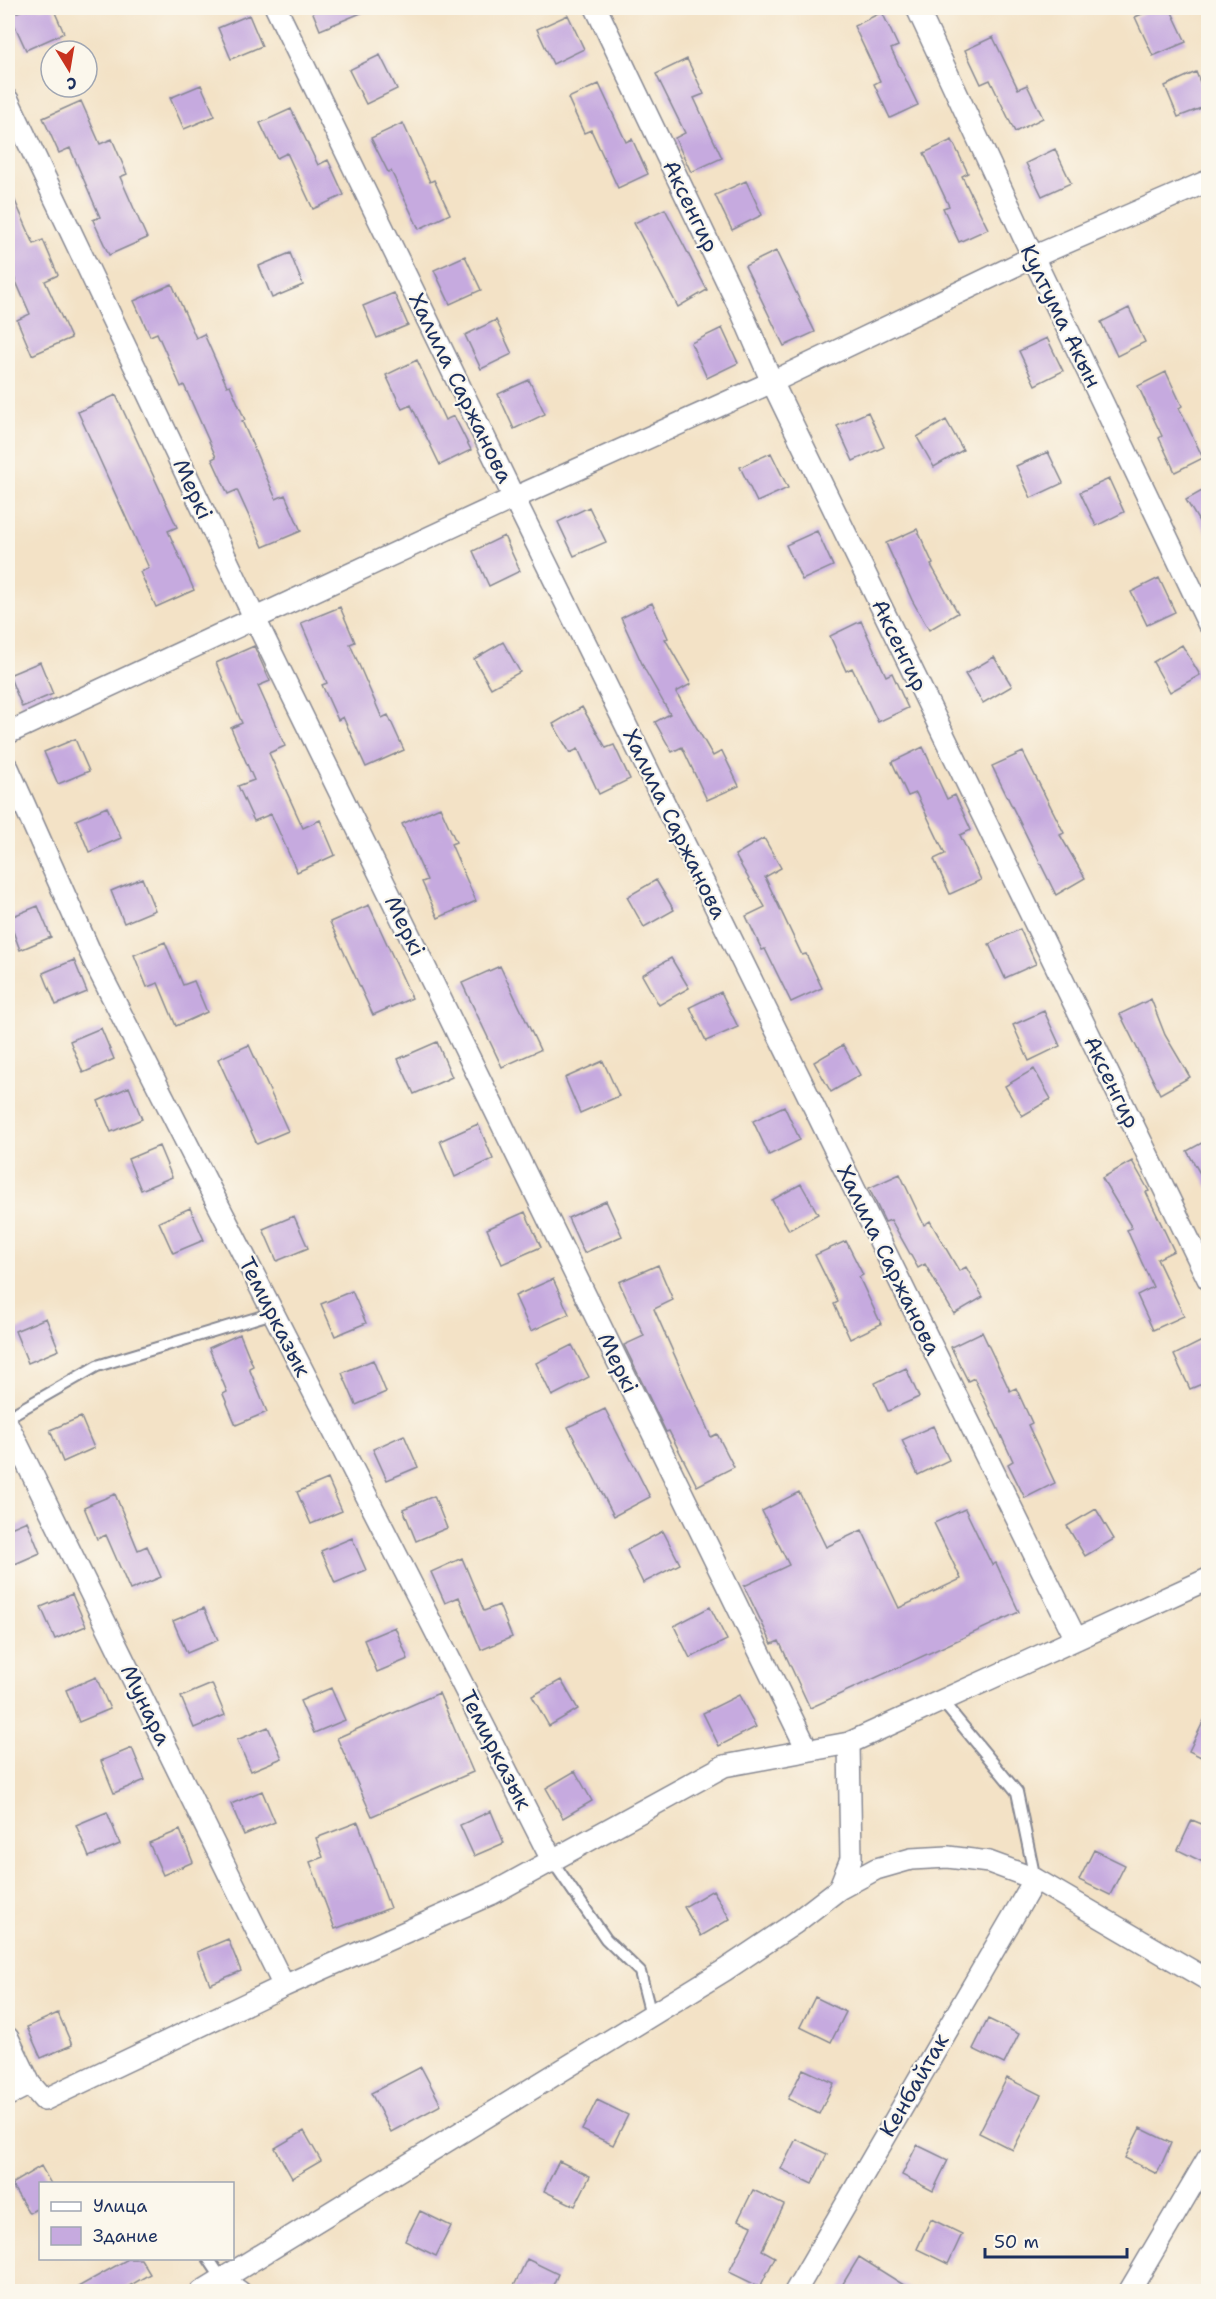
<svg xmlns="http://www.w3.org/2000/svg" width="1216" height="2299" font-family="'Shantell Sans',sans-serif">
  <rect width="100%" height="100%" fill="#fbf7ec"/>
  <filter id="ink" filterUnits="userSpaceOnUse"><feTurbulence type="fractalNoise" baseFrequency=".0167" numOctaves="2"/><feDisplacementMap in="SourceGraphic" scale="12" xChannelSelector="R" yChannelSelector="G"/><feConvolveMatrix kernelMatrix="1 2 1 2 8 2 1 2 1" color-interpolation-filters="sRGB"/></filter>
  <filter id="wash" filterUnits="userSpaceOnUse"><feTurbulence type="fractalNoise" baseFrequency=".008" numOctaves="4" result="noise"/><feDisplacementMap in="SourceGraphic" scale="24" xChannelSelector="R" yChannelSelector="G"/><feGaussianBlur stdDeviation="1.35" result="paint"/><feColorMatrix in="noise" values="0 0 0 0 0 0 0 0 0 0 0 0 0 0 0 0 0 1.4 0 .05"/><feComposite in="paint" operator="in"/></filter>
  <g filter="url(#wash)">
    <rect width="100%" height="100%" fill="#f3e2c6"/>
    <g id="blocks">
      <path fill="#c6aadf" d="M28,8H53L64,33L26,50L10,15Z
        M311,8H373L320,30Z
        M1156,8H1170L1186,42L1153,56L1135,17Z
        M882,12L898,46L891,49L918,105L890,118L874,84L880,81L854,26Z
        M249,15L262,46L231,59L218,28Z
        M568,15L584,49L553,64L537,29Z
        M993,37L1018,89L1027,85L1043,118L1015,132L990,80L981,84L965,50Z
        M380,55L397,89L366,104L349,70Z
        M687,59L704,94L694,98L722,158L691,172L675,138L685,133L656,74Z
        M1196,72L1209,105L1178,117L1165,86Z
        M599,84L626,142L632,139L648,174L618,188L591,130L584,133L568,98Z
        M201,85L215,116L184,129L170,98Z
        M81,101L100,144L112,139L127,174L120,177L147,238L109,255L93,220L100,217L70,148L59,153L43,118Z
        M291,109L318,165L328,160L344,195L313,209L287,153L277,158L260,123Z
        M403,123L430,182L434,180L450,214L419,229L391,171L388,172L371,138Z
        M952,140L968,173L962,176L988,229L959,242L943,208L949,206L924,153Z
        M1055,149L1071,183L1042,196L1026,163Z
        M746,181L762,215L732,230L715,195Z
        M8,185L34,244L43,240L58,275L45,281L71,338L32,355L17,320L30,314L8,263Z
        M665,209L707,290L678,307L634,223Z
        M776,251L815,332L784,346L745,266Z
        M290,253L303,285L272,298L259,266Z
        M465,256L481,290L450,304L434,270Z
        M172,284L196,338L204,334L227,386L230,385L245,420L242,421L276,499L285,495L301,531L263,547L237,490L228,494L212,459L216,457L184,385L181,387L157,333L150,336L134,301Z
        M394,293L408,325L377,338L363,306Z
        M1129,308L1145,342L1117,356L1101,322Z
        M496,320L512,354L481,369L465,335Z
        M722,328L738,363L707,378L691,343Z
        M1047,338L1063,371L1035,385L1019,351Z
        M417,360L445,420L454,416L471,450L440,465L411,405L402,409L386,375Z
        M1166,372L1182,406L1179,408L1203,458L1175,472L1159,438L1162,436L1138,386Z
        M529,380L545,414L514,429L498,394Z
        M116,395L177,527L168,531L194,590L156,607L140,572L149,568L78,412Z
        M868,412L884,447L853,461L837,426Z
        M946,420L963,450L934,467L917,437Z
        M1048,452L1063,483L1031,498L1016,466Z
        M771,453L788,488L757,502L740,467Z
        M1109,479L1124,512L1096,526L1080,492Z
        M1209,487V538L1186,500Z
        M589,507L606,542L574,556L558,522Z
        M917,529L933,564L931,565L958,613L929,630L912,600L886,543Z
        M817,531L833,566L802,580L786,545Z
        M504,536L520,571L489,586L473,551Z
        M1159,578L1175,612L1147,625L1131,592Z
        M652,603L668,638L665,639L691,684L676,692L713,756L722,751L739,786L707,800L682,747L672,752L655,722L670,714L645,670L621,618Z
        M340,607L355,642L350,644L382,718L388,715L404,750L366,767L343,717L338,720L322,685L327,683L301,623Z
        M861,621L886,676L892,673L908,708L878,722L852,668L846,671L830,636Z
        M503,642L520,672L491,688L474,659Z
        M1182,645L1200,675L1170,692L1153,662Z
        M254,646L270,681L258,686L285,746L269,753L303,828L320,820L335,855L297,872L271,814L254,821L238,786L254,780L231,728L242,723L216,663Z
        M994,657L1012,686L983,703L965,674Z
        M40,662L53,694L22,707L9,675Z
        M582,707L606,748L614,745L630,779L599,794L578,749L570,753L553,724Z
        M75,739L89,771L58,784L44,752Z
        M923,747L947,799L955,795L971,830L960,835L981,880L950,894L934,859L945,854L916,793L908,796L892,762Z
        M1023,752L1064,833L1060,835L1085,878L1056,895L992,766Z
        M107,807L121,838L89,852L76,820Z
        M440,807L456,842L451,844L476,901L438,918L422,882L427,880L402,824Z
        M764,838L781,868L765,877L802,955L806,954L822,988L791,1002L765,949L762,950L746,916L765,907L735,855Z
        M142,878L155,910L124,923L111,891Z
        M656,880L674,910L644,927L627,897Z
        M369,905L412,998L373,1015L330,922Z
        M38,906L51,937L20,950L8,918Z
        M1020,929L1036,964L1005,978L989,944Z
        M165,942L183,985L194,981L207,1012L176,1026L158,983L147,987L134,955Z
        M671,958L689,988L659,1005L642,975Z
        M74,960L87,992L56,1005L43,973Z
        M500,966L540,1050L502,1067L462,983Z
        M721,992L738,1027L706,1041L690,1007Z
        M1151,999L1165,1035L1190,1077L1160,1094L1120,1014Z
        M1044,1011L1060,1046L1029,1061L1013,1025Z
        M101,1028L114,1059L83,1073L70,1041Z
        M437,1042L452,1077L414,1094L398,1059Z
        M249,1045L288,1131L257,1144L218,1059Z
        M843,1045L860,1075L831,1092L814,1062Z
        M603,1061L619,1096L580,1113L565,1078Z
        M1034,1069L1051,1099L1022,1116L1005,1086Z
        M129,1087L142,1119L111,1132L98,1101Z
        M784,1106L800,1140L769,1155L753,1121Z
        M478,1124L493,1159L455,1177L440,1141Z
        M1209,1139V1189L1187,1151Z
        M159,1146L172,1177L141,1190L128,1159Z
        M1132,1161L1149,1191L1146,1192L1174,1251L1157,1259L1184,1316L1153,1330L1137,1295L1153,1287L1127,1230L1132,1228L1102,1178Z
        M900,1174L924,1225L930,1221L959,1271L966,1267L983,1297L954,1314L925,1264L918,1268L891,1220L885,1222L869,1188Z
        M801,1184L818,1214L789,1230L772,1200Z
        M606,1201L622,1236L584,1253L568,1218Z
        M190,1208L204,1240L173,1253L159,1222Z
        M525,1212L541,1247L502,1264L487,1229Z
        M294,1216L308,1248L277,1261L263,1229Z
        M846,1241L863,1275L859,1277L881,1324L850,1339L834,1304L838,1302L815,1255Z
        M658,1265L673,1300L654,1309L711,1437L717,1434L734,1467L697,1486L669,1431L666,1432L624,1345L644,1336L619,1282Z
        M553,1279L569,1314L531,1331L515,1296Z
        M352,1291L366,1323L335,1336L321,1304Z
        M46,1318L59,1350L28,1363L15,1331Z
        M982,1332L1010,1391L1016,1388L1032,1423L1028,1425L1055,1483L1025,1498L1008,1464L1013,1461L974,1378L968,1381L951,1347Z
        M240,1334L253,1366L249,1368L267,1412L236,1425L223,1394L227,1392L209,1348Z
        M1204,1340L1209,1349V1381L1190,1389L1174,1355Z
        M572,1345L589,1377L552,1396L536,1363Z
        M373,1360L386,1392L356,1405L342,1373Z
        M906,1368L919,1397L888,1411L875,1383Z
        M605,1409L650,1497L614,1516L568,1427Z
        M81,1417L94,1448L63,1462L50,1430Z
        M933,1426L949,1460L918,1475L902,1440Z
        M404,1435L418,1467L387,1480L373,1449Z
        M328,1479L342,1511L311,1524L297,1492Z
        M799,1492L826,1547L862,1530L899,1608L961,1579L934,1523L965,1509L992,1565L996,1563L1019,1612L810,1708L779,1641L772,1644L744,1586L789,1565L762,1511Z
        M115,1494L138,1550L147,1546L161,1577L130,1590L106,1535L97,1539L84,1507Z
        M434,1496L447,1528L416,1541L403,1509Z
        M1096,1509L1114,1539L1085,1556L1067,1526Z
        M27,1521L40,1553L8,1567V1529Z
        M663,1531L680,1564L643,1583L627,1550Z
        M352,1538L366,1570L335,1583L321,1551Z
        M462,1558L484,1611L499,1605L512,1637L481,1650L459,1597L445,1603L431,1572Z
        M72,1594L86,1626L55,1639L41,1607Z
        M710,1607L727,1640L690,1658L674,1626Z
        M204,1608L218,1640L187,1653L173,1621Z
        M395,1627L408,1659L377,1672L364,1640Z
        M96,1677L110,1709L79,1722L66,1690Z
        M561,1680L578,1709L549,1726L532,1696Z
        M212,1684L225,1715L194,1728L181,1697Z
        M331,1688L345,1720L314,1733L300,1701Z
        M439,1693L473,1772L372,1816L337,1738Z
        M739,1695L756,1727L719,1746L703,1713Z
        M1209,1710V1761L1189,1751Z
        M268,1727L282,1758L251,1771L237,1740Z
        M132,1748L145,1780L114,1793L101,1761Z
        M575,1771L592,1801L563,1818L546,1788Z
        M262,1791L275,1822L244,1835L231,1804Z
        M491,1811L504,1843L474,1856L460,1825Z
        M107,1812L120,1844L89,1857L76,1825Z
        M1192,1820L1209,1827V1865L1178,1850Z
        M358,1822L390,1908L335,1929L310,1862L323,1857L316,1838Z
        M180,1830L193,1862L163,1875L149,1843Z
        M1094,1850L1125,1865L1110,1895L1079,1880Z
        M713,1890L730,1919L701,1936L684,1907Z
        M228,1939L241,1971L210,1984L197,1952Z
        M815,1997L846,2012L831,2042L800,2027Z
        M58,2013L72,2045L41,2058L27,2027Z
        M988,2019L1019,2034L1004,2064L973,2049Z
        M421,2067L441,2105L391,2132L371,2093Z
        M803,2069L834,2083L819,2114L788,2099Z
        M1007,2078L1041,2095L1013,2150L979,2133Z
        M597,2100L628,2115L613,2145L582,2130Z
        M1140,2128L1171,2143L1157,2174L1125,2158Z
        M304,2131L321,2161L292,2178L275,2148Z
        M796,2139L827,2154L812,2184L781,2169Z
        M917,2145L948,2160L933,2191L902,2175Z
        M559,2161L590,2176L575,2206L544,2191Z
        M41,2166L51,2184H40V2207L29,2213L11,2184Z
        M753,2190L784,2205L762,2250L775,2257L760,2287L729,2272L752,2226L738,2220Z
        M420,2211L451,2226L436,2256L405,2241Z
        M931,2219L962,2234L948,2264L917,2249Z
        M859,2257L915,2292H838Z
        M128,2259H141L150,2274L119,2292H69Z
        M527,2259L558,2274L550,2292H511Z"/>
    </g>
  </g>
  <g filter="url(#ink)">
    <use href="#blocks" fill-opacity="0" stroke="#878892" stroke-width="1.5"/>
    <g fill="none" stroke-linecap="round" stroke-linejoin="round">
      <g stroke="#878892" stroke-width="14">
        <path id="lane" d="M8,1417L97,1366L273,1313
          M942,1701L1017,1792L1035,1879
          M553,1862L606,1939L640,1972L651,2015
          M208,2258L222,2279"/>
      </g>
      <g stroke="#878892" stroke-width="24">
        <path id="street" d="M276,8L514,498L1076,1639
          M596,8L742,313L772,382L1208,1279
          M917,8L1033,257L1208,623
          M8,100L255,619L807,1749
          M8,733L514,498L772,382L1033,257L1208,181
          M8,768L95,963L553,1862
          M8,1425L284,1986
          M839,1889L876,1869L911,1859L948,1857L989,1862L1035,1879L1208,1980
          M8,2038L30,2084
          M8,2095L30,2084L44,2100L284,1986L491,1894L724,1766L849,1743L1208,1579
          M222,2279L240,2292
          M201,2292L725,1970L795,1923L839,1889L851,1859L849,1743
          M795,2292L1035,1879
          M1129,2292L1208,2158"/>
      </g>
      <use href="#lane" stroke="#fff" stroke-width="10"/>
      <use href="#street" stroke="#fff" stroke-width="21"/>
    </g>
  </g>
  <g text-anchor="middle" dominant-baseline="central" stroke-width="4.5" stroke-linejoin="round" paint-order="stroke">
    <g font-size="22" fill="#1b2f5e" stroke="#fbf7ec">
      <text transform="translate(691 206) rotate(64)">Аксенгир</text>
      <text transform="translate(1061 316) rotate(64)">Култума Акын</text>
      <text transform="translate(461 388) rotate(64)">Халила Саржанова</text>
      <text transform="translate(193 489) rotate(65)">Меркі</text>
      <text transform="translate(900 645) rotate(64)">Аксенгир</text>
      <text transform="translate(675 824) rotate(64)">Халила Саржанова</text>
      <text transform="translate(405 926) rotate(64)">Меркі</text>
      <text transform="translate(1112 1082) rotate(64)">Аксенгир</text>
      <text transform="translate(889 1260) rotate(64)">Халила Саржанова</text>
      <text transform="translate(275 1317) rotate(63)">Темирказык</text>
      <text transform="translate(618 1363) rotate(64)">Меркі</text>
      <text transform="translate(146 1705) rotate(64)">Мунара</text>
      <text transform="translate(496 1750) rotate(63)">Темирказык</text>
      <text transform="translate(914 2085) rotate(-60)">Кенбайтак</text>
    </g>
  </g>
  <rect width="1216" height="2299" fill="none" stroke="#fbf7ec" stroke-width="30"/>
  <rect x="39" y="2182" width="195" height="78" fill="#fbf7ec" stroke="#a1a7b3" stroke-width="1.5"/>
  <rect x="51" y="2202" width="30" height="9" fill="#ffffff" stroke="#a1a7b3" stroke-width="1.5"/>
  <text x="93" y="2212" font-size="18" fill="#1b2f5e">Улица</text>
  <rect x="51" y="2227" width="30" height="18" fill="#c6aadf" stroke="#a1a7b3" stroke-width="1.5"/>
  <text x="93" y="2242" font-size="18" fill="#1b2f5e">Здание</text>
  <g transform="translate(69 69) rotate(169)"><circle r="28" fill="#fbf7ec" stroke="#a1a7b3" stroke-width="1.5"/>
  <path d="M0-4.5L10 22L0 15L-10 22Z" fill="#c8321e"/>
  <text y="-9" font-size="16" font-weight="bold" text-anchor="middle" fill="#1b2f5e">С</text>
  </g>
  <path d="M985 2248v9h142v-9" fill="none" stroke="#1b2f5e" stroke-width="3"/>
  <text x="994" y="2248" font-size="18" fill="#1b2f5e" stroke="#fbf7ec" stroke-width="4.5" paint-order="stroke">50 m</text>
</svg>
